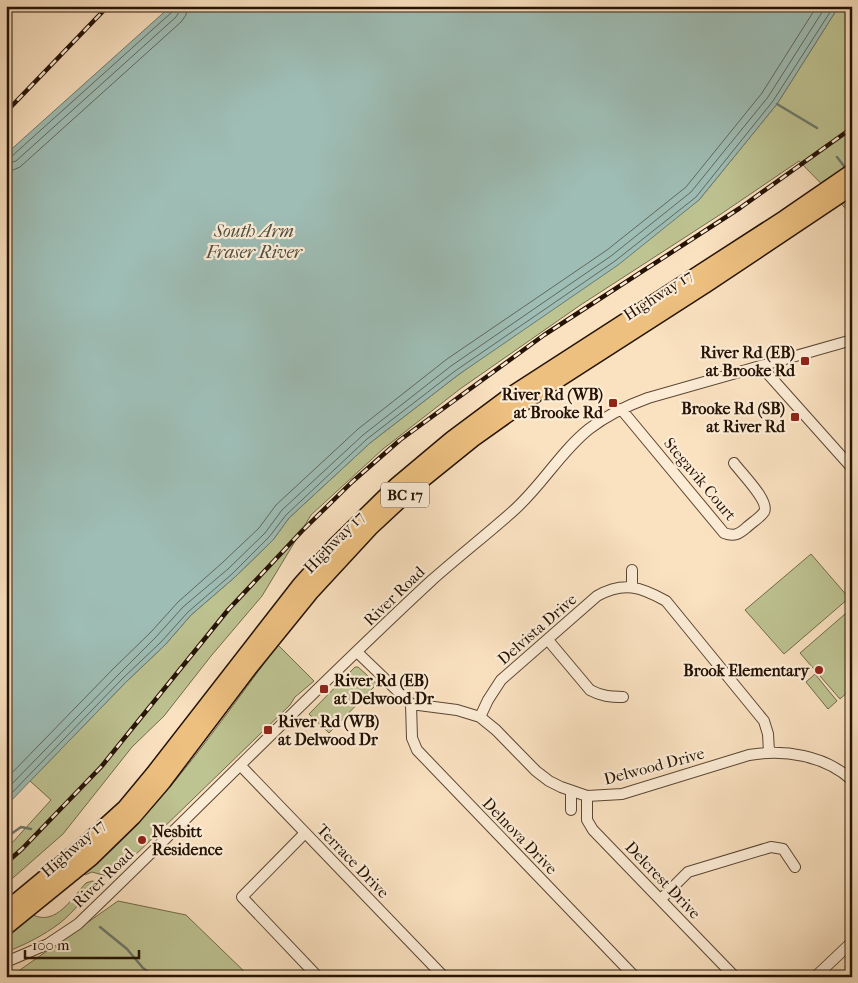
<svg xmlns="http://www.w3.org/2000/svg" width="858" height="983" font-family="'IM FELL French Canon',serif">
  <rect width="100%" height="100%" fill="#fae1c0"/>
  <filter id="stains"><feTurbulence type="fractalNoise" baseFrequency=".004" numOctaves="4"/><feColorMatrix values="0 0 0 0 .2 0 0 0 0 .09 0 0 0 0 .02 0 0 0 .5 -.17"/></filter>
  <radialGradient id="worn" r=".72"><stop offset=".6" stop-color="#630" stop-opacity="0"/><stop offset="1" stop-color="#630" stop-opacity=".3"/></radialGradient>
  <path fill="#bec392" stroke="#716a4b" d="M839,6H852V215L799,161L721,214L579,306L460,389L383,449L311,515L262,596L211,656L164,716L132,747L63,834L6,884V838L12,843L51,800L30,781L126,682L165,645L191,615L235,577L273,540L289,518L370,443L458,375L699,200L777,104Z
    M811,554L849,598L784,654L745,610Z
    M852,608V688L840,699L800,653Z
    M278,645L314,681L295,697L290,705L127,863L110,877L92,872L85,875L84,874C161,811 218,724 278,645Z
    M355,667H358L377,684L329,733L309,714Z
    M815,674L837,701L828,709L806,682Z
    M92,881L97,882L100,886C85,895 75,911 60,923C44,935 25,945 6,952V936L33,915C56,926 72,898 86,883Z
    M118,901L186,915L250,977H10Z"/>
  <path fill="#9ebdb5" stroke="#6d796e" d="M171,6H839L777,104L699,200L618,265L458,375L370,443L289,518L273,540L235,577L191,615L165,645L126,682L6,806V154Z"/>
  <g fill="none" stroke-linecap="round" stroke-linejoin="round">
    <path stroke="#61685c" stroke-width="1" d="M6,157L12,156L172,12L174,6
      M6,164L16,161L176,17L179,12L180,6
      M6,171L13,170L20,167L181,22L186,15L187,6
      M6,779L113,669L151,632L178,602L222,563L259,528L276,505L358,429L447,359L607,250L686,187L762,93L817,6
      M6,790L118,675L156,637L183,607L228,569L265,533L282,510L363,435L451,366L611,256L691,192L768,97L826,6
      M6,799L122,679L161,642L188,612L232,574L269,537L286,515L367,439L455,371L615,261L696,197L773,101L834,6"/>
    <path stroke="#6d796e" stroke-width="2.5" d="M777,104L817,128
      M837,157L847,170
      M6,842H9L11,834L21,827L31,829
      M100,927L127,949L143,968L155,977"/>
    <g stroke="#5a4633" stroke-width="12">
      <path id="minor" d="M761,366L852,468
        M621,409L724,533C734,537 739,534 746,528C751,523 760,518 764,512C770,501 741,473 734,463
        M632,586V570
        M548,640L590,690C601,696 610,697 623,697
        M357,652L411,704L457,710L480,717L496,730L536,771L549,781L561,787L587,796L622,794L749,755C784,749 824,755 852,780
        M411,704L412,738L417,750L635,977
        M480,717L488,700L501,680L597,596C624,581 641,587 666,601L764,721L768,734L769,752
        M240,765L444,977
        M571,791V810
        M587,796V820L593,830L735,977
        M305,833L242,897L318,977
        M661,899L688,872L771,847L783,849L795,867
        M6,962L48,944L78,924C197,810 311,692 432,580C458,557 486,535 512,512C541,487 560,452 589,429C607,415 626,406 648,398L852,340
        M815,977L852,942"/>
    </g>
    <g stroke="#241204" stroke-width="18">
      <path id="highway" d="M6,910L82,847L125,808L154,773L300,585L335,546L396,486L452,439L511,395L785,218L852,172
        M6,927L91,858L133,817L163,782L250,667L310,593L371,527L416,485L473,439L539,392L707,284L852,187"/>
    </g>
    <use href="#minor" stroke="#fcecd6" stroke-width="10"/>
    <use href="#highway" stroke="#edc080" stroke-width="15"/>
    <g stroke="#241204" stroke-width="4.5">
      <path id="rail" d="M6,112L108,6
        M6,863L22,849L101,767L228,610L302,531L352,482L400,440L544,335L740,208L852,128"/>
    </g>
    <use href="#rail" stroke="#fcecd6" stroke-width="2.5" stroke-dasharray="8" stroke-linecap="butt"/>
  </g>
  <g fill="#8f2418" stroke="#fcecd6" stroke-width="2">
    <rect x="800" y="356" width="10" height="10" rx="2.5"/>
    <rect x="608" y="398" width="10" height="10" rx="2.5"/>
    <rect x="790" y="412" width="10" height="10" rx="2.5"/>
    <circle cx="819" cy="670" r="5"/>
    <rect x="319" y="684" width="10" height="10" rx="2.5"/>
    <rect x="263" y="725" width="10" height="10" rx="2.5"/>
    <circle cx="142" cy="840" r="5"/>
  </g>
  <g text-anchor="middle" dominant-baseline="central" stroke-width="4.5" stroke-linejoin="round" paint-order="stroke">
    <rect fill="#fcecd6" stroke="#655343" stroke-width="1" x="381" y="482.5" width="48" height="25" rx="4"/>
    <g font-size="15" font-weight="bold" fill="#241204">
      <text x="405" y="495">BC 17</text>
    </g>
    <g font-size="16" fill="#241204" stroke="#fcecd6">
      <text transform="translate(658 295) rotate(-33)">Highway 17</text>
      <text transform="translate(700 479) rotate(50)">Stegavik Court</text>
      <text transform="translate(334 542) rotate(-46)">Highway 17</text>
      <text transform="translate(394 596) rotate(-44)">River Road</text>
      <text transform="translate(537 629) rotate(-41)">Delvista Drive</text>
      <text transform="translate(654 766) rotate(-15)">Delwood Drive</text>
      <text transform="translate(520 836) rotate(46)">Delnova Drive</text>
      <text transform="translate(73 848) rotate(-41)">Highway 17</text>
      <text transform="translate(353 861) rotate(46)">Terrace Drive</text>
      <text transform="translate(103 878) rotate(-44)">River Road</text>
      <text transform="translate(663 880) rotate(46)">Delcrest Drive</text>
    </g>
    <g font-size="16" font-weight="bold" fill="#241204" stroke="#fcecd6" text-anchor="end">
      <text x="795" y="352">River Rd (EB)<tspan x="795" dy="18">at Brooke Rd</tspan></text>
      <text x="603" y="394">River Rd (WB)<tspan x="603" dy="18">at Brooke Rd</tspan></text>
      <text x="785" y="408">Brooke Rd (SB)<tspan x="785" dy="18">at River Rd</tspan></text>
      <text x="809" y="670">Brook Elementary</text>
      <text x="334" y="680" text-anchor="start">River Rd (EB)<tspan x="334" dy="18">at Delwood Dr</tspan></text>
      <text x="278" y="721" text-anchor="start">River Rd (WB)<tspan x="278" dy="18">at Delwood Dr</tspan></text>
      <text x="152" y="831" text-anchor="start">Nesbitt<tspan x="152" dy="18">Residence</tspan></text>
    </g>
    <g font-size="18" font-style="italic" fill="#4f4e42" stroke="#fcecd6">
      <text x="254" y="231">South Arm<tspan x="254" dy="21">Fraser River</tspan></text>
    </g>
  </g>
  <rect width="858" height="983" fill="none" stroke="#fae1c0" stroke-width="25"/>
  <rect x="8" y="8" width="843" height="968" fill="none" stroke="#241204" stroke-width="2.5"/>
  <rect x="12" y="12" width="833" height="958" fill="none" stroke="#241204"/>
  <path d="M25 950v8h114v-8" fill="none" stroke="#241204" stroke-width="2.5"/>
  <text x="32" y="950" font-size="15" fill="#241204" stroke="#fcecd6" stroke-width="4" paint-order="stroke">100 m</text>
  <rect width="100%" height="100%" filter="url(#stains)"/>
  <rect width="100%" height="100%" fill="url(#worn)"/>
</svg>
